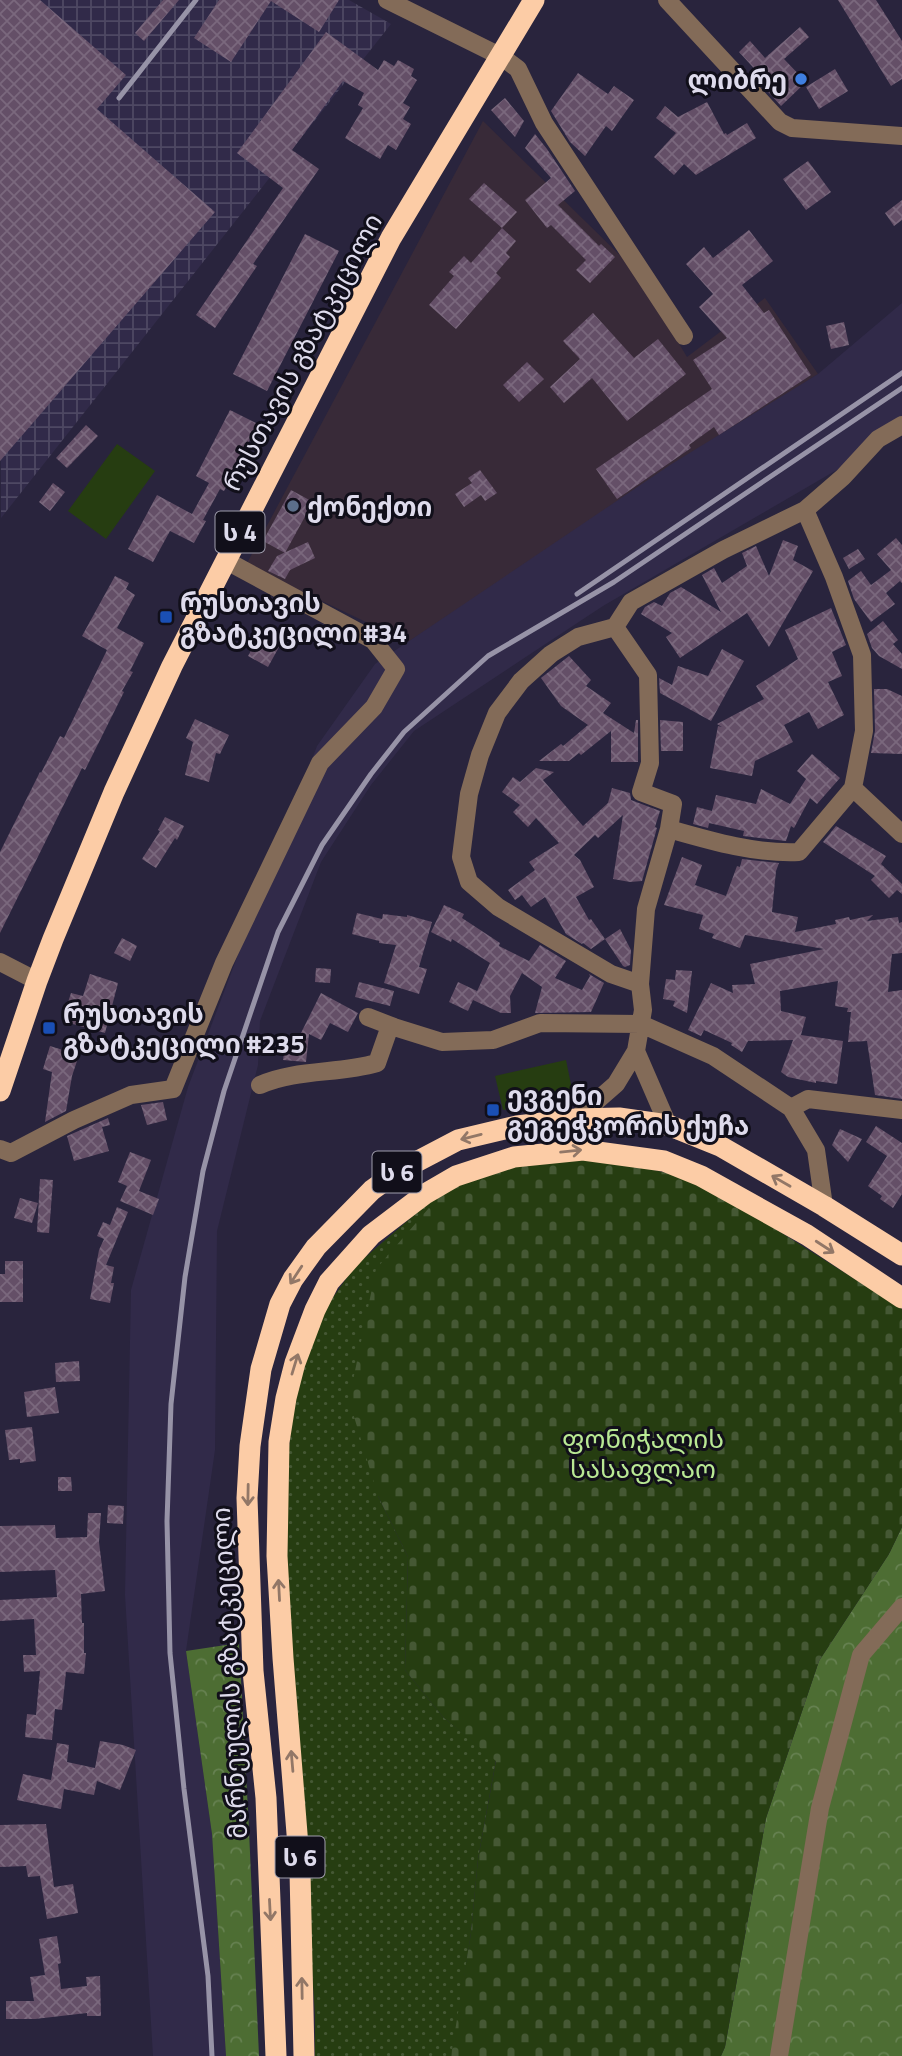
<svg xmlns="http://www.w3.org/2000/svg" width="902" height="2056" font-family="'Titillium Web','Noto Sans Georgian',sans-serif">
  <defs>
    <pattern id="industrial-grid" width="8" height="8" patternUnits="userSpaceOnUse" patternTransform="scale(1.75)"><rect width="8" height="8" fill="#312a49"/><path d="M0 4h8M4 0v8" fill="none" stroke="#4e4863"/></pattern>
    <pattern id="green-dots" width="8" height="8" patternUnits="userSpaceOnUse" patternTransform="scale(1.75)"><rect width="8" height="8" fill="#263d11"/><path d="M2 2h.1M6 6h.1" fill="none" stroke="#455834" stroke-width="1.8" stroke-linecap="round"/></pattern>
    <pattern id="forest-crowns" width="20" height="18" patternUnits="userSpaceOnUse" patternTransform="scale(1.75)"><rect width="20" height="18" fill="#4d6d33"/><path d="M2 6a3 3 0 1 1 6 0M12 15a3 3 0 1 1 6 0" fill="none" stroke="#668151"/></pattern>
    <pattern id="cemetery-stones" width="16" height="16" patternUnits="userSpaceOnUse" patternTransform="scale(1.75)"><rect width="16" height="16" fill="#263d11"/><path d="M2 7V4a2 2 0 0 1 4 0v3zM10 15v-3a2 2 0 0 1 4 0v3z" fill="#455834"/></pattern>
    <pattern id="building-cross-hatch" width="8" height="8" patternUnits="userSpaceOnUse" patternTransform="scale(1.75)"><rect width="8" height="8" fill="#644f67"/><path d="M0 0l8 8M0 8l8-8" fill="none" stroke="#7a687d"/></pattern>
  </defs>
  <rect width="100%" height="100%" fill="#29243d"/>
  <path fill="#382a38" d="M483,121L635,270L687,357L765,298L818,374L408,642L246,565Z"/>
  <path fill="url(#industrial-grid)" d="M0,0H349L391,24L1,518Z"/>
  <path fill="#312a49" d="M902,303V432L603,606L414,731L371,785L321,862L260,1021L258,1065L217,1231L215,1450L186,1651L212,1834L226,2056H153L125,1595L131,1290L188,1087L317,746L375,664L670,465L818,374Z"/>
  <path fill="url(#green-dots)" d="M448,1186L378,1496L408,1557L405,1670L443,1717L496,1760L478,1859L471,1933L453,2052L451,2056H315V2015L282,1518L295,1387L320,1316L355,1266Z"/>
  <path fill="url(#forest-crowns)" d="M902,1527V2056H721L725,2047L766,1818L819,1661L889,1554Z
    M239,1643L249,1830L259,2056H226L212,1834L186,1651Z"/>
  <path fill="url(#cemetery-stones)" d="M579,1153L698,1180L902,1309V1527L889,1554L819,1661L766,1818L725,2047L721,2056H451L471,1933L478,1859L496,1761L443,1717L405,1670L408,1557L378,1496L349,1400L376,1269L448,1186L526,1159Z"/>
  <path fill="#263d11" d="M117,444L155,471L106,539L68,511Z
    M566,1060L573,1094L503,1110L495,1076Z"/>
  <path fill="url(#building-cross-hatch)" d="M0,0H40L126,75L97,109L215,212L0,461Z
    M163,0H179L144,41L135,33Z
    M219,0H339L319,32L271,1L231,62L194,38Z
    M838,0H876L902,41V79L891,86Z
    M800,27L809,37L784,59L806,82L781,106L758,81L762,77L739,52L750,41L765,58Z
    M326,32L378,70L384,60L394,66L398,60L414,69L411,76L417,80L403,103L410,107L403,119L411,124L396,150L388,145L380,159L345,138L363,108L358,105L364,93L343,81L292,150L319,169L253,264L257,266L215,328L196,315L283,188L237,153Z
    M835,69L848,91L819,109L806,87Z
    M578,73L608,94L614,86L634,100L612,131L606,126L585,156L570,142L551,111Z
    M505,98L524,121L515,137L491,110Z
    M707,102L724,134L726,133L727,135L747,123L756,138L696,175L684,164L674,175L654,157L676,133L656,118L665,106L678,117Z
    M535,134L547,149L575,191L558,205L599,246L601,244L615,257L590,283L576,270L586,260L551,225L547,228L525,200L551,178L525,148Z
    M808,161L831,192L806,210L783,179Z
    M484,183L517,212L502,228L469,199Z
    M902,200V220L894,226L885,213Z
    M502,228L516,241L506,253L510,257L496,273L501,278L456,329L429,305L454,276L449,272L464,256L471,263Z
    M749,230L773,261L742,285L764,313L769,310L811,375L719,435L714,427L689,445L691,448L617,499L596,469L712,389L693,360L727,338L699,307L713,294L686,264L704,247L713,258Z
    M305,234L339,251L267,391L233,374Z
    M593,313L634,358L658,339L686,374L627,421L592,378L564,403L550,387L580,359L563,341Z
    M844,322L849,345L831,349L826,326Z
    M527,362L544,379L519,402L503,385Z
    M230,410L258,424L224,491L220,489L203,520L206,521L194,543L170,531L153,562L128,549L157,495L192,514L209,483L196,476Z
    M86,425L98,436L67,468L56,458Z
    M480,470L497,493L485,501L481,495L464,507L455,494L472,483L468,478Z
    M53,483L65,492L50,511L39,502Z
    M291,490L313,502L285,553L263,541Z
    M896,538L902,545V583L900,581L886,593L895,604L871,622L854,599L848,581L861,571L871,585L891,570L877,554Z
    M783,540L798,546L793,560L813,571L769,647L747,613L680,658L666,637L672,633L641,614L645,607L654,602L662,606L670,593L681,587L721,612L702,575L714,568L722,583L747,566L742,553L756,546L769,576Z
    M308,542L315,558L290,570L285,579L268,571L277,556Z
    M858,549L865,559L849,569L843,558Z
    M115,576L129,583L126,589L135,595L117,628L144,643L130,671L133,672L122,691L124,692L85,770L82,768L0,933V852L40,772L41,773L60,736L64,738L107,650L82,636Z
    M831,608L846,645L832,652L842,676L828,682L844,715L818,729L809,712L784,725L793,742L755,761L752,776L710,768L718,726L722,727L717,724L764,699L756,686L798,659L785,630Z
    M883,621L898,640L893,644L902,654V669L879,656L872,648L867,634Z
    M264,627L284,638L268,667L248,656Z
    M722,649L744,661L711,721L660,693L659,678L672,685L678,666L708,676Z
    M569,656L591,680L586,686L611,703L603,713L634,733L636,720H638V762H611V731L581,755L579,753L569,761H539L561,744L563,746L588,725L561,706L541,678Z
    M874,689H887L902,696V754L871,753L875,731Z
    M195,719L229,735L220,754L216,753L209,782L185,775L193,742L186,738Z
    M660,720L683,722V751H661Z
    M812,754L840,778L817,804L810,798L794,828L791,826L786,841L743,836L744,831L709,823L716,795L756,804L761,789L790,804L806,779L797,771Z
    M536,768L554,772L543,780L583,826L608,803L612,788L630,793L631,800L660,811L655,827L657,828L642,881L630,882L613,879L623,815L598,838L595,835L574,855L580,860L594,887L576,897L589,920L591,919L605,939L591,949L583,943L582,944L566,934L545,897L531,907L522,895L515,900L508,890L535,870L529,862L559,843L536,818L528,827L513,812L520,805L502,792L513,777L520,782Z
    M697,807L712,811L708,828L693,824Z
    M165,817L184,826L177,840L175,838L156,868L142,859L160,831L158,830Z
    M836,826L886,856L881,864L902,884V894L897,890L889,898L871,880L875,876L823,842Z
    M682,857L702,865L695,885L726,896L737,866L740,867L742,859L779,863L776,871L772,912L798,917L795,932L836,924L835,920L849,917L850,920L873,915L867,921L898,917L899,923L902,922V953L892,954L888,992L902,990V1099L875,1095L867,1041L848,1042L851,1012H847L848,1008L835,1006L838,981L780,991L781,1011L806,1017L801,1035L843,1041L837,1084L816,1081V1083L788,1077L781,1072L793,1040L748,1041L742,1052L731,1045L732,1043L704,1030L701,1036L688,1030L711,983L733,993L732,985L755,984L750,964L824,949L745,935L740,948L712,938L714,934L699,929L703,915L664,905Z
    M444,905L464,914L462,918L500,943L499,946L529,961L540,945L566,961L555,978L582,990L590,976L589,974L604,983L591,1012L535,1013L542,987L522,973L510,996L511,1013H501L473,1000L490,963L452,939L451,942L431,932Z
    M357,913L382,919L383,914L407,917V915L432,922L419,967L427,969L419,994L384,983L396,945L379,943V941L352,934Z
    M620,929L631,950L630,965L625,967L623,966L605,939Z
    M122,938L137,946L130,961L114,953Z
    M316,968L331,969L330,983L315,982Z
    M676,970L692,971L687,1013L673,1006L675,1001L663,999L666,979L675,980Z
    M90,974L118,983L105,1033L62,1021L71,993L83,996Z
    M359,982L394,991L390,1006L355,997Z
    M458,982L477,991L468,1011L449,1002Z
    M321,993L358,1013L348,1032L330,1023L321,1040L309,1034L306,1062L283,1060L286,1040L297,1041Z
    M50,1046L79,1055L72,1076L66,1111L45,1122L52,1072L43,1069Z
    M163,1102L167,1120L147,1125L141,1105Z
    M108,1118L110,1125L102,1127L109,1151L74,1161L67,1136Z
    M876,1126L902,1143V1194L893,1208L880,1199L882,1196L868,1186L887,1156L866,1142Z
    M840,1129L862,1139L848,1162L832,1145Z
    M130,1152L151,1160L139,1191L159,1199L153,1215L120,1201L127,1186L118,1182Z
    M40,1179L53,1180L49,1233L37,1232Z
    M20,1198L38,1203L32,1223L14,1218Z
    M117,1207L128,1212L106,1265L114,1267L111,1283H114L110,1303L90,1299L99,1250L104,1239L97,1236L103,1222L110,1225Z
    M5,1261H23V1302H0V1274H5Z
    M79,1361L80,1381L56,1382L55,1363Z
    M55,1387L59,1413L27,1417L24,1392Z
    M32,1427L36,1461L20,1463V1459L9,1460L5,1430Z
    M58,1477H71L72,1491H58Z
    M108,1505L124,1506L123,1524L107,1523Z
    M88,1513H101L99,1542L105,1591L81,1594L82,1623H84V1653H86L84,1674L66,1672L62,1710L55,1709L52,1740L25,1737L27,1714L36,1715L40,1671L24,1672L23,1655H36L34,1619L0,1621V1600L57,1597L55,1570L0,1572V1526L55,1525L56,1538L87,1537Z
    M100,1741L123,1745L136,1750L120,1790L97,1781L94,1795L64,1789L61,1809L17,1800L23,1774L51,1780L57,1743L69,1745L67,1762L95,1768Z
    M46,1824L54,1887L73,1884L78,1913L47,1919L40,1876L28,1877L26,1866L0,1867V1825Z
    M57,1936L61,1963L58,1964L61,1989L87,1986L86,1977L100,1976L101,2016H87V2013L35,2019H6V2001H34L30,1977L45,1975L39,1939Z"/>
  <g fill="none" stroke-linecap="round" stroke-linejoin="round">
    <path stroke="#836b58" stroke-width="18" d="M387,0L502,57L518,69L544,123L684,336
      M667,0L780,122L792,128L902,136
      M805,510L834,577L862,655L864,731L853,788
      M853,788L902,834
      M669,829C711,841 755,854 799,852L853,788
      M0,962L37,981
      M640,984L611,974L498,907L469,882L461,857L469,794L480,755L497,713L521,681L551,654L578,637L615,627L631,602L723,550L805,510L843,477L878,439L902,425
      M368,1017L394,1027L442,1042L493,1040L540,1023L641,1024L713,1056L791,1108L816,1150L824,1206
      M636,1051L668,1125
      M260,1085C296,1069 339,1074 377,1063L390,1026
      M791,1108L808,1099L902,1110
      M576,1119L616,1084L636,1051L643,1010L640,984L646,909L669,829L673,804L641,792L650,763L648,675L615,627
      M0,1149L11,1153L74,1120L131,1095L173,1089L224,963L320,763L374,707L396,669L373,640L225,560
      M779,2056L820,1808L861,1655L902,1607"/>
    <path stroke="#fccca6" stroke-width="21" d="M0,1091L37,981L53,939L114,792L172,666L391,238L534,0
      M276,2056L266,1798L253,1671L247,1498L250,1446L261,1369L280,1304L293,1279L316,1247L372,1190L397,1172L458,1140L517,1126L576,1119L619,1118L668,1125L720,1146L824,1206L902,1255
      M304,2056L300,1871L283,1658L277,1556L279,1442L286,1398L295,1363L315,1310L329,1282L371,1235L425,1194L456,1176L514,1157L583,1150L664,1161L701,1176L807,1235L902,1298"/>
    <path stroke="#9793a7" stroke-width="5" d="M119,98L196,0
      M577,594L902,373
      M212,2056L208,1976L184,1789L170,1653L167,1521L171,1404L185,1277L203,1171L224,1091L278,932L322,845L371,774L404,732L488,656L614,582L902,388"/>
  </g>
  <defs><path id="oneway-shaft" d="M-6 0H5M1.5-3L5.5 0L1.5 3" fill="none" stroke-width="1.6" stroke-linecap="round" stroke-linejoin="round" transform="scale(1.75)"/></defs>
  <g stroke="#927767">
    <use href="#oneway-shaft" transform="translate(471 1137) rotate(166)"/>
    <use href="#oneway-shaft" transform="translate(571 1151) rotate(-6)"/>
    <use href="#oneway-shaft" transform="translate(781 1181) rotate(-150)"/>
    <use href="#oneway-shaft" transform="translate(825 1247) rotate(33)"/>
    <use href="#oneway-shaft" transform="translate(296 1275) rotate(123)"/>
    <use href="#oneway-shaft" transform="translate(295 1364) rotate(-73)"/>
    <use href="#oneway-shaft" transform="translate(248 1495) rotate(91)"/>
    <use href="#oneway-shaft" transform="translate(279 1590) rotate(-93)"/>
    <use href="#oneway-shaft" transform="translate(292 1761) rotate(-95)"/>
    <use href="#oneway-shaft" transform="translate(270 1910) rotate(87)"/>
    <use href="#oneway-shaft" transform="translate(302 1988) rotate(-91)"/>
  </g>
  <circle fill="#3f7fe0" stroke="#110f1a" stroke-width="2.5" cx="801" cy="79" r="7"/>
  <circle fill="#5c6f8a" stroke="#110f1a" stroke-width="2.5" cx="293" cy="506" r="7"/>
  <g fill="#1a4fb4" stroke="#110f1a" stroke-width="2.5">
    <rect x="159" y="610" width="14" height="14" rx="3.5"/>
    <rect x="42" y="1021" width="14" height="14" rx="3.5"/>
    <rect x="486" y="1103" width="14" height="14" rx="3.5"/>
  </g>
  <g text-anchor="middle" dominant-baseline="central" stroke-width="6" stroke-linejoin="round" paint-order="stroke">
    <g fill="#110f1a" stroke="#a09ead" stroke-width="2">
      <rect x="215.5" y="511.5" width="49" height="41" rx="5"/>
      <rect x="372.5" y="1151.5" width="49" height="41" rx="5"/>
      <rect x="275.5" y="1836.5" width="49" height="41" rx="5"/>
    </g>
    <g font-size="24" font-weight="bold" fill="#dedbec">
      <text x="240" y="532">ს 4</text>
      <text x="397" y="1172">ს 6</text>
      <text x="300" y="1857">ს 6</text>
    </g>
    <g font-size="26" font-weight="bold" fill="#dedbec" stroke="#110f1a" text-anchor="start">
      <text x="787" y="79" text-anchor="end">ლიბრე</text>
      <text x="307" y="506">ქონექთი</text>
      <text x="180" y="602">რუსთავის<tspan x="180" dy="30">გზატკეცილი #34</tspan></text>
      <text x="63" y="1013">რუსთავის<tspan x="63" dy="30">გზატკეცილი #235</tspan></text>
      <text x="507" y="1095">ევგენი<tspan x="507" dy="30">გეგეჭკორის ქუჩა</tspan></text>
    </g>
    <g font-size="26" fill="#dedbec" stroke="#110f1a">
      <text transform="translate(302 352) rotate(-62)">რუსთავის გზატკეცილი</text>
      <text transform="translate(229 1673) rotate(-93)">მარნეულის გზატკეცილი</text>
    </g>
    <g font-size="26" fill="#b9e994" stroke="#110f1a">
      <text x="643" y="1438">ფონიჭალის<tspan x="643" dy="30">სასაფლაო</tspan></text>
    </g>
  </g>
</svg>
